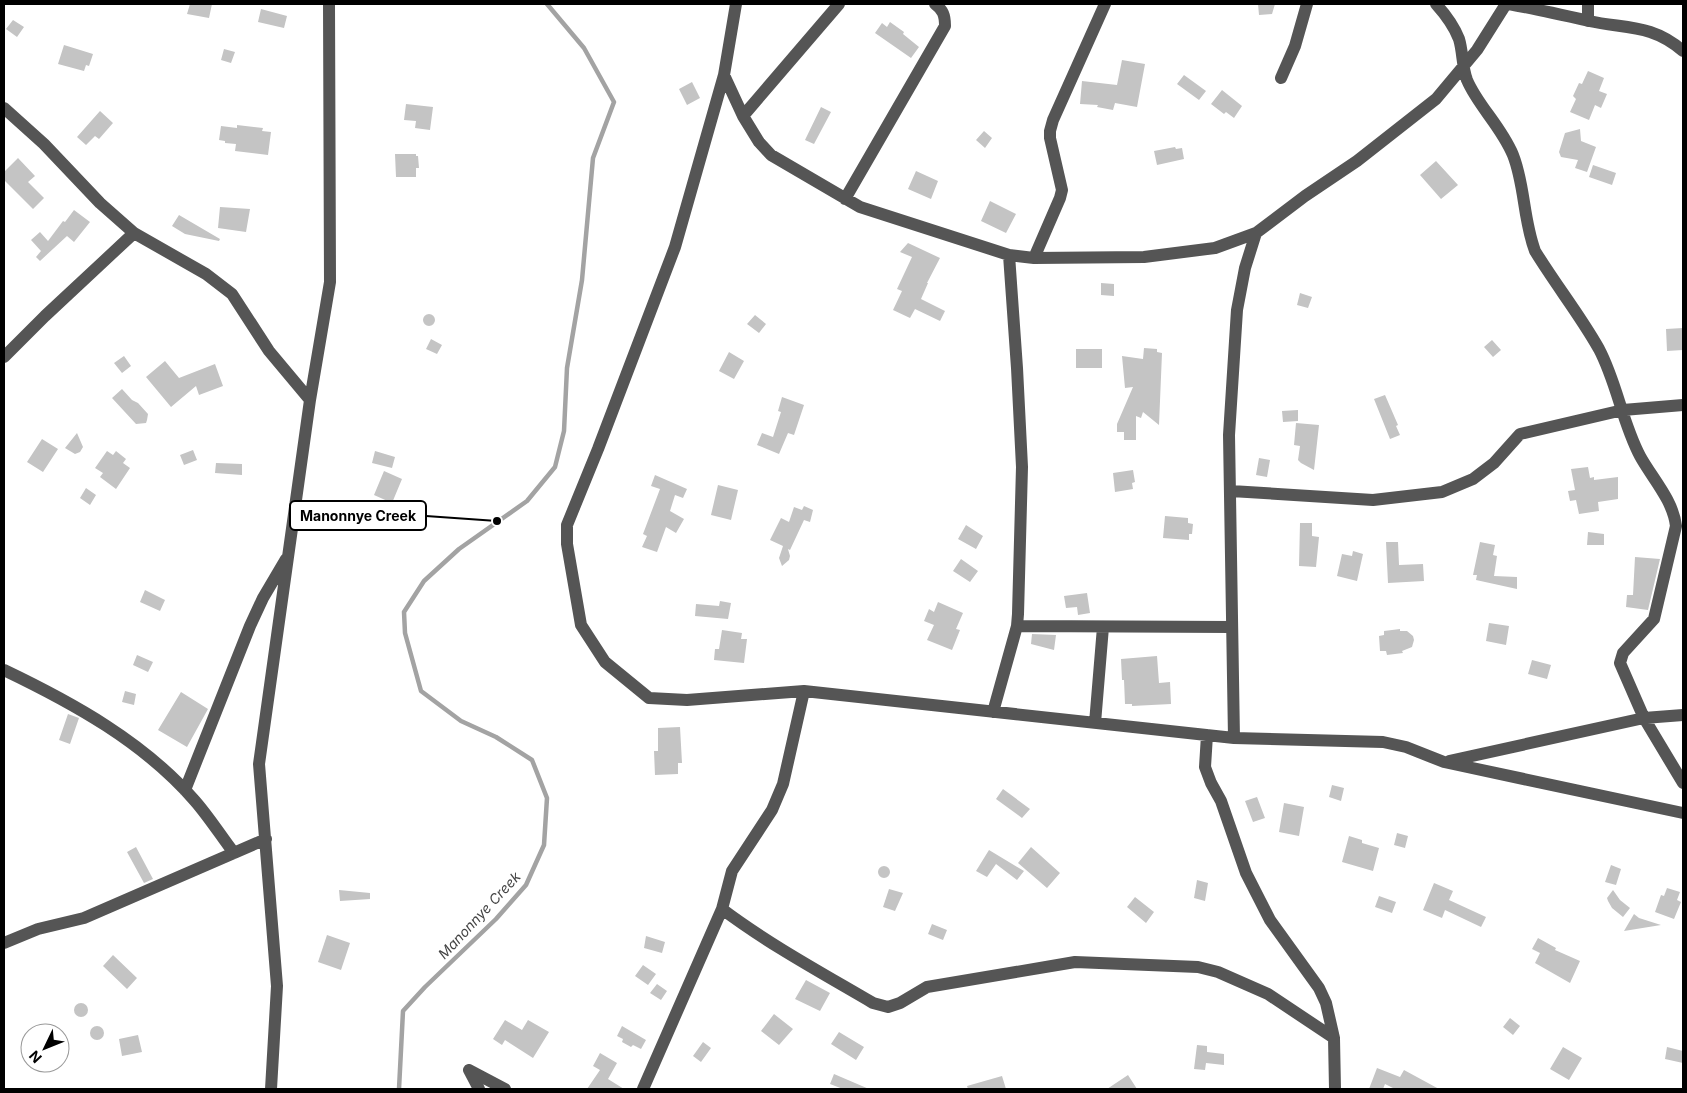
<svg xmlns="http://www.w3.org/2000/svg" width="1687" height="1093" font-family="Inter,sans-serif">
  <rect width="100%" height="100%" fill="#fff"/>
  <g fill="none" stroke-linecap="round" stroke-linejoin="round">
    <path stroke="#a3a3a3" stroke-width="4.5" d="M399,1089L403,1011L425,987L496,919L526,885L544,845L547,798L532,760L496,737L461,721L421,691L405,633L404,612L424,581L459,549L527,501L555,467L564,431L567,368L582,280L593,158L614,102L584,48L547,4"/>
  </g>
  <path fill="#c4c4c4" d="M190,4H212L209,18L187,14Z
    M1258,4H1275L1272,14L1259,15Z
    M261,9L287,16L284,28L258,22Z
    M13,20L24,27L17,37L6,29Z
    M890,22L904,32L903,34L919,47L911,58L875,33L882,23L887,27Z
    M64,45L93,54L89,66L86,65L84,71L58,64Z
    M224,49L235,52L231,63L221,60Z
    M1122,60L1145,64L1137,107L1115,103L1113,110L1097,107L1098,105L1080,104L1082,81L1117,85Z
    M1588,71L1604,78L1599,91L1607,94L1601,108L1595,105L1589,120L1570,112L1576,99L1573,96L1579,83L1582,84Z
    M1184,75L1206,91L1199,100L1177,84Z
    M692,82L700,98L687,105L679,89Z
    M1222,90L1242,106L1234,118L1226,112L1224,114L1211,104Z
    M406,104L433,107L430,130L415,128L416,121L404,120Z
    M821,107L831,112L814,144L805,140Z
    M100,111L113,123L99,139L95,136L86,145L77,137Z
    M237,125L263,128L262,131L271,132L268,155L235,151L236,144L225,143V141L219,140L221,126L237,128Z
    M1580,129L1581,141L1596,147L1587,172L1575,168L1578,160L1561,157L1559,152L1565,133Z
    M984,131L992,138L985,148L976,140Z
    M1175,147L1176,149L1182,148L1184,159L1157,165L1154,151Z
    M395,154H416V156H418L419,168H416V177H396Z
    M18,158L35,176L28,182L44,198L33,209L4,180V172Z
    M1436,161L1458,185L1441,199L1420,175Z
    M1593,165L1616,173L1612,185L1589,177Z
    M916,171L938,181L931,199L908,189Z
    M990,201L1016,214L1006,233L981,221Z
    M220,207L250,209L246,232L218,228Z
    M74,210L90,222L74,242L67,236L40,261L36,257L41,251L31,240L40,232L48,241L63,221L65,222Z
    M179,215L220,239L219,241L185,234L172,226Z
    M908,243L940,258L927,283H928L921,299L945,311L940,321L915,309L910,318L893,310L902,291L897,289L912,257L900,252Z
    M1101,283L1114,284V296L1101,295Z
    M1300,293L1312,297L1308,308L1297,305Z
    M423 320a6 6 0 1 1 12 0a6 6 0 1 1-12 0Z
    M755,315L766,324L759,333L747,324Z
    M1683,328V350L1667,351L1666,329Z
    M431,339L442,345L437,354L426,349Z
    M1492,340L1501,350L1493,357L1484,347Z
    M1144,348L1157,349V352L1162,353L1159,425L1143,412L1141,418L1136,416V440H1124V432H1117V424L1133,387L1125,388L1122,356L1143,359Z
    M1076,349H1102V368H1076Z
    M729,352L744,361L734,379L719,371Z
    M124,356L131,366L122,373L114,363Z
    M165,361L179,378L215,364L223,386L199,395L196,386L171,407L146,377Z
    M122,389L132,400L138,403L148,414L147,420L146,423L136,424L112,398Z
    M1385,395L1398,425L1396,426L1400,435L1390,439L1374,399Z
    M782,397L804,405L794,435L788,433L779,454L757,445L762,433L773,437L781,412L778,411Z
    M1298,410V421L1283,422L1282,411Z
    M1296,423L1319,425L1314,470L1301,463L1298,460L1300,446L1294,445Z
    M77,433L83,447L80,452L75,454L65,448Z
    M42,439L58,449L43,472L27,462Z
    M193,450L197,460L184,465L180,455Z
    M107,451L113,455L116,451L126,459L123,463L130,468L116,489L100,477L103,473L95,468Z
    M375,451L395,457L392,468L372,463Z
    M1259,458L1270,460L1267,477L1256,475Z
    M216,463L242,464V475L215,473Z
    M1588,467L1590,478L1594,477V480L1618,477V499L1598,502L1599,511L1579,514L1576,500L1570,501L1568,491L1575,490L1571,469Z
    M1133,470L1135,482L1132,483L1133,489L1115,492L1113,473Z
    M384,471L402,479L392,503L374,495Z
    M655,475L687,489L683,498L675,495L670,511L684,519L676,533L666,527L657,552L642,547L647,536L643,534L660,489L651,486Z
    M718,485L738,490L731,520L711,515Z
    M86,488L96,495L90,505L80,498Z
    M804,506L813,510L810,522L804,520L790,550L788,549L790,556L789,560L782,566L779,558L783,546L770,540L781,518L789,522L794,507L802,510Z
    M1165,516L1188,518V523L1193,524L1192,534H1189V540L1163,538Z
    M1300,523H1312V536L1319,537L1316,567L1299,566Z
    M966,525L983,536L976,549L958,539Z
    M1588,532L1604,534V545H1587Z
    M1386,542H1398L1399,565L1423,564L1424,581L1388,583Z
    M1480,542L1495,545L1493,555L1497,556L1494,576L1517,577V589L1476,580L1477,575H1473Z
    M1353,551L1363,554L1357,581L1337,576L1342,554L1352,556Z
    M1635,557L1660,559L1648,610L1626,607L1627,595H1633Z
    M961,559L978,571L970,582L953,571Z
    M145,590L165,600L160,611L140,602Z
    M1087,593L1090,613L1078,615L1077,607L1066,608L1064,596Z
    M720,601L731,603L728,619L695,616L696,604L719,606Z
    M938,602L963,613L956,629L960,630L952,650L927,640L934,625L924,621L929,609L934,612Z
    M1489,623L1509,626L1506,645L1486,641Z
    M1400,629V631H1407L1413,636L1414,640L1412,647L1402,651L1403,653L1387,655L1386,651H1380L1379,636L1384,635V631Z
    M722,630L742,633L741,639H747L744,663L714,660L715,649H719Z
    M1032,634L1056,635L1054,650L1031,644Z
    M137,655L153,662L148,672L133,665Z
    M1157,656L1159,683L1170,682L1171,704L1132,706V704H1125L1124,680H1122L1121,659Z
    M1532,660L1551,665L1547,679L1528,674Z
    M125,691L136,694L134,705L122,702Z
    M181,692L208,709L187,747L158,730Z
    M68,714L79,718L70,744L59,740Z
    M680,727L682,763H678V774L655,775L654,751H658V728Z
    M1332,785L1344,788L1341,801L1329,797Z
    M1003,789L1030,809L1022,818L996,799Z
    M1257,797L1265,818L1253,822L1245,801Z
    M1284,803L1304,807L1299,836L1279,832Z
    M1397,833L1408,836L1405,848L1394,845Z
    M1349,836L1362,840V843L1379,848L1373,871L1342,862Z
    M136,847L153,879L144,883L127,852Z
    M1031,847L1060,873L1047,888L1018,863Z
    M989,850L1024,871L1017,880L996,864L987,877L976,871Z
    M1611,865L1621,869L1616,885L1605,882Z
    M878 872a6 6 0 1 1 12 0a6 6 0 1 1-12 0Z
    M1197,880L1208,883L1205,901L1194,898Z
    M1434,883L1453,891L1449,900L1486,917L1481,927L1445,910L1442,918L1423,910Z
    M1667,888L1680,892L1677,900L1681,902L1674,919L1655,912L1661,895L1664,896Z
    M889,889L903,893L895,911L883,907Z
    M339,890L370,893V899L340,901Z
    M1613,890L1620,900L1630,908L1623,917L1612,908L1608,901L1607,898Z
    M1379,896L1396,902L1392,913L1375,907Z
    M1135,897L1154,912L1146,923L1127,907Z
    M1634,914L1639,918L1661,925L1624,931Z
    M932,924L947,930L943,940L928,934Z
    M327,935L350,943L341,970L318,962Z
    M646,936L665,942L662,953L644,948Z
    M1538,938L1556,948L1555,950L1580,961L1570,983L1535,963L1540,953L1532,949Z
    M113,955L137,978L127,989L103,966Z
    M643,965L656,974L648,985L635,976Z
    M806,980L830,993L820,1011L795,999Z
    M657,984L667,991L661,1000L650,993Z
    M74 1010a7 7 0 1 1 14 0a7 7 0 1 1-14 0Z
    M774,1014L793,1029L779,1045L761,1031Z
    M1510,1018L1520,1026L1513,1035L1503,1027Z
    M505,1020L522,1030L528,1020L549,1032L533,1058L505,1040L502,1045L493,1039Z
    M622,1026L646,1040L641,1049L633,1045L631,1047L622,1042L623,1039L617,1036Z
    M90 1033a7 7 0 1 1 14 0a7 7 0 1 1-14 0Z
    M839,1032L864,1047L856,1060L831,1044Z
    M138,1035L142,1052L122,1056L119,1039Z
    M703,1042L711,1048L701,1062L693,1056Z
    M1197,1045L1207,1046V1052L1224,1054V1065L1206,1063L1205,1070L1194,1069Z
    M1563,1047L1582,1058L1569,1080L1550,1069Z
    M1667,1047L1683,1051V1063L1665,1059Z
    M600,1053L617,1063L608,1079L624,1089H587L600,1070L593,1066Z
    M1377,1068L1400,1077L1404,1070L1439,1089H1395L1385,1084L1383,1089H1369Z
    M834,1074L869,1089H843L830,1084Z
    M1128,1075L1137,1089H1107Z
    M1002,1076L1006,1089H968L967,1086Z"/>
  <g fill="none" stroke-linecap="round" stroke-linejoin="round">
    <path stroke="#555" stroke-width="12" d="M736,4L724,75L675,247L598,449L567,525V544L581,625L605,662L649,698L687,700L804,691L1234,738L1383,742L1406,747L1444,762L1683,813
      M1436,4C1445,14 1454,26 1459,39C1463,52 1462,67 1467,80C1478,106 1501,126 1513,155C1525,185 1523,219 1535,251C1555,284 1580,315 1599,349C1617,383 1622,422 1640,456C1652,478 1673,500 1676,526L1654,619L1623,653L1620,663L1644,718L1683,783
      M1509,4C1535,9 1562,15 1589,21C1626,29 1652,24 1683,51
      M1588,4V21
      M724,75L743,116L759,142L771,155L860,207L1009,255L1034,258L1144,257L1215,248L1256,233
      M1281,78L1295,46L1307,4
      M4,108L44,144L100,203L134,233L206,274L232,294L269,351L310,400
      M743,116L839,4
      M845,199L945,26C945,15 943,10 935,4
      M1034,258L1060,198L1062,190L1050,138V131L1053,120L1105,4
      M4,357L45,316L134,233
      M1231,491L1373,500L1442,492L1473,479L1494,463L1520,434L1623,410L1683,405
      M1017,626L1232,627
      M4,670C73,703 144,742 195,801C209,817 221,836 234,853
      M993,712L1017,626L1018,614L1022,467L1017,368L1009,255
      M1095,723L1103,627
      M1207,735L1205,767L1211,783L1221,801L1246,873L1270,920L1319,988L1326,1003L1334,1038L1335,1089
      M1234,738L1229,435L1237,310L1245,268L1256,233L1305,196L1357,161L1436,99L1477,50L1506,4
      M1449,761L1644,718L1683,715
      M185,790L250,626L263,598L286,559
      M722,909C770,945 822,973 873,1003L888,1007L900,1003L927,987L1075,962L1198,967L1218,972L1268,994L1334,1038
      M4,943L38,929L84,918L266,839
      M469,1070L505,1089
      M469,1070L479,1089
      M271,1089L277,986L259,764L310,400L330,282L329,4
      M643,1089L722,909L732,871L772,810L783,784L804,691"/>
  </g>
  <g text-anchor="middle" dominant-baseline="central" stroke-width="4" stroke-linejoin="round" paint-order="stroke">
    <g font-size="14" font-style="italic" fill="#444" stroke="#fff">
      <text transform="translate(479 915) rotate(-47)">Manonnye Creek</text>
    </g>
  </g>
  <path fill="none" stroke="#000" stroke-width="2" d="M497 521L426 516"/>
  <circle fill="#000" stroke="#fff" stroke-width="2" cx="497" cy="521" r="5"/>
  <rect fill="#fff" stroke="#000" stroke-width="2" x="290" y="501" width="136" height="29" rx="5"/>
  <g font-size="14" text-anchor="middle" font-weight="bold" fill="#000">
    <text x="358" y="521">Manonnye Creek</text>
  </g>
  <rect width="1687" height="1093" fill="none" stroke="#000000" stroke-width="10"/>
  <g transform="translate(45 1048) rotate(227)"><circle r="24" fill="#ffffff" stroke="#999999"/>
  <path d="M0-4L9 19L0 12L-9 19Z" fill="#000000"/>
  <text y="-8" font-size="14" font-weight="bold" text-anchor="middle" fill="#000000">N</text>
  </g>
</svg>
